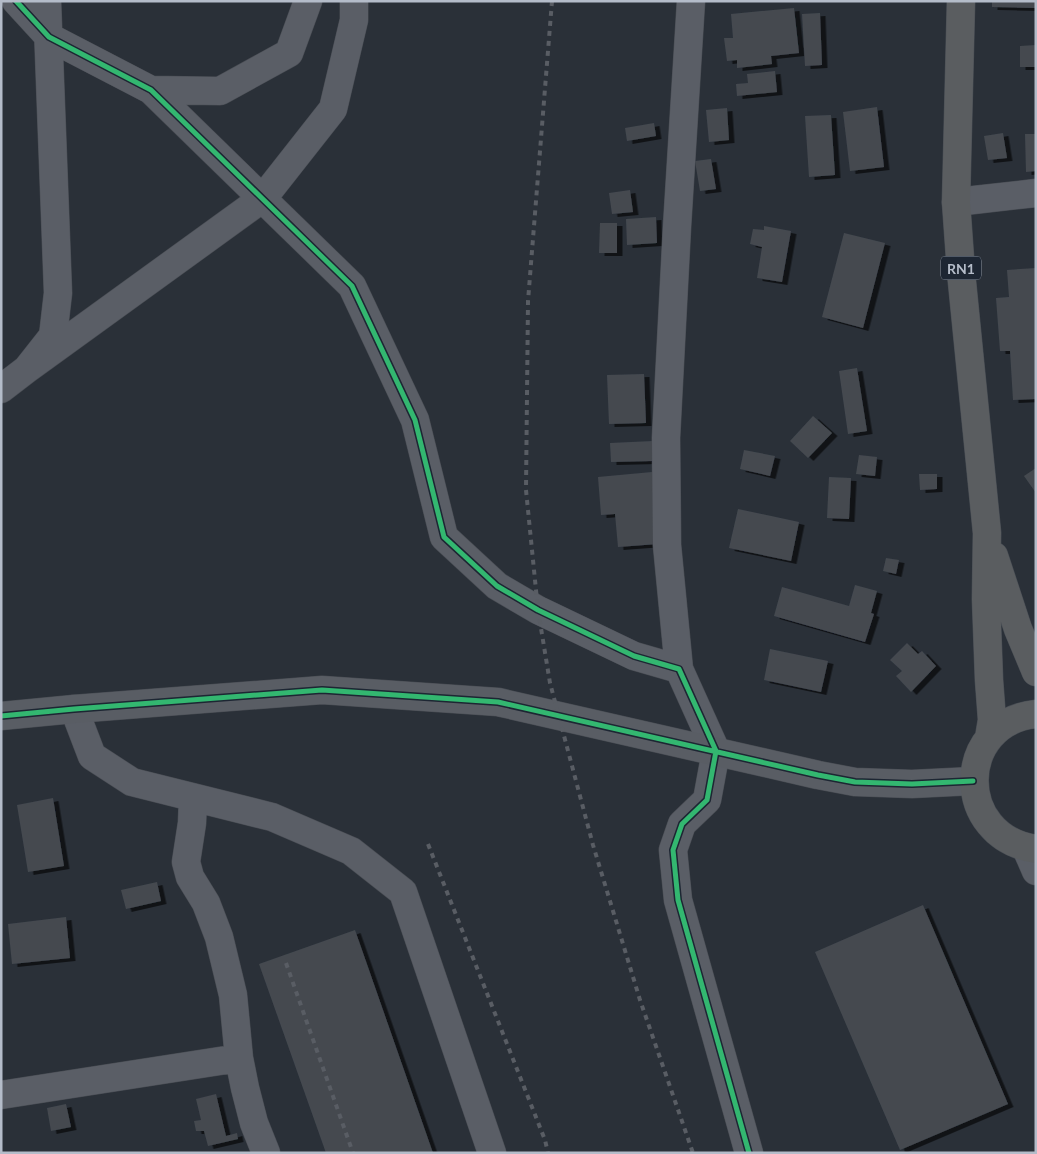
<svg xmlns="http://www.w3.org/2000/svg" width="1037" height="1154" font-family="Lato,sans-serif">
  <defs>
    <filter id="shadow"><feDropShadow dx="5.5" dy="3" stdDeviation="0" flood-color="#0009"/></filter>
  </defs>
  <rect width="100%" height="100%" fill="#2a3038"/>
  <path fill="#444950" filter="url(#shadow)" d="M992,1H1036V8L992,7Z
    M794,8L799,53L771,56L772,64L737,68V60L727,61L724,38H733L731,14Z
    M820,13L822,65L805,66L802,14Z
    M1036,45V67H1020V46Z
    M775,71L777,92L737,96L736,84L748,83L747,74Z
    M877,107L884,167L850,171L843,112Z
    M727,108L729,140L709,142L706,110Z
    M831,115L835,175L809,177L805,116Z
    M654,123L656,136L627,141L625,128Z
    M1003,133L1007,158L988,160L984,136Z
    M1025,134H1036V171L1026,172Z
    M711,159L716,189L700,191L695,161Z
    M630,190L633,212L612,214L609,193Z
    M656,217L657,243L627,245L626,219Z
    M600,223H617V253H599Z
    M764,226L791,231L782,282L757,278L762,247L750,244L753,229L764,230Z
    M844,233L885,243L863,328L822,317Z
    M1036,268V399L1013,400L1010,351H1000L996,298L1009,297L1007,270Z
    M857,368L867,431L848,434L839,371Z
    M644,374L646,423L609,424L607,375Z
    M813,416L832,433L808,458L790,441Z
    M653,441V461L611,462L610,443Z
    M744,450L775,456L770,476L740,469Z
    M859,455L877,457L875,476L856,474Z
    M1036,468V493L1024,476Z
    M652,472L658,544L618,547L615,514L601,515L598,477Z
    M919,474H937V489L920,490Z
    M829,477L851,478L849,519L827,518Z
    M738,509L799,522L791,561L729,548Z
    M886,558L899,560L896,574L883,571Z
    M855,585L877,591L871,613L874,614L865,642L774,616L782,587L849,606Z
    M907,643L918,654L922,651L936,666L911,692L896,676L902,671L890,660Z
    M770,649L828,661L821,692L764,680Z
    M53,798L64,866L28,872L17,805Z
    M157,882L161,901L126,909L121,890Z
    M923,905L1008,1104L900,1150L815,952Z
    M66,917L70,958L12,964L8,924Z
    M355,930L433,1153H326L259,964Z
    M216,1094L226,1136L237,1133L238,1139L208,1146L204,1131H196L194,1121L201,1120L196,1099Z
    M66,1104L71,1127L51,1131L47,1108Z"/>
  <g fill="none" stroke-linecap="round" stroke-linejoin="round">
    <g stroke="#484c53" stroke-width="29">
      <path id="street" d="M16,1L49,37L151,90L352,286L415,420L444,537L497,586L538,610L634,656L679,669L716,751L707,800L682,824L673,850L678,900L749,1153
        M151,90L220,91L289,53L308,1
        M956,202L1036,193
        M27,369L263,198L333,109L354,20V1
        M1,389L27,369L53,336L58,293L47,1
        M679,669L667,545L666,438L677,227L691,1
        M74,709L92,756L132,782L272,817L351,851L403,892L492,1153
        M193,798L192,823L186,862L190,877L206,903L219,937L233,995L239,1058L245,1088L254,1123L266,1153
        M1026,848L1036,871
        M1,1095L239,1058"/>
    </g>
    <g stroke="#484c53" stroke-width="29">
      <path id="secondary" d="M1,716L74,709L322,690L498,702L818,775L855,782L912,784L973,781"/>
    </g>
    <g stroke="#474c53" stroke-width="29">
      <path id="highway" d="M961,1L956,202L961,272L987,533L986,599L989,680L992,720L989,738
        M994,556L1018,629L1036,672
        M1036,714C955,722 953,837 1036,849"/>
    </g>
    <use href="#street" stroke="#5a5e66" stroke-width="28"/>
    <use href="#secondary" stroke="#595d64" stroke-width="28"/>
    <use href="#highway" stroke="#5a5d60" stroke-width="28"/>
    <path stroke="#595d64" stroke-width="4" stroke-dasharray="5 5" stroke-linecap="butt" d="M552,1L528,301L526,490L538,610L550,683L593,845L640,1000L693,1153
      M428,844L545,1140L548,1153
      M286,963L353,1153"/>
    <g stroke="#1d2633" stroke-width="8">
      <path id="cycleway" d="M16,1L49,37L151,90L352,286L415,420L444,537L497,586L538,610L634,656L679,669L716,751L707,800L682,824L673,850L678,900L749,1153
        M1,716L74,709L322,690L498,702L818,775L855,782L912,784L973,781"/>
    </g>
    <use href="#cycleway" stroke="#33b770" stroke-width="5"/>
  </g>
  <g text-anchor="middle" dominant-baseline="central" stroke-width="5" stroke-linejoin="round" paint-order="stroke">
    <rect fill="#1d2633" stroke="#878f9c" stroke-width="1" x="941" y="256.5" width="40" height="23" rx="4"/>
    <g font-size="14" font-weight="bold" fill="#b4bcc9">
      <text x="961" y="268">RN1</text>
    </g>
  </g>
  <rect width="1037" height="1154" fill="none" stroke="#b4bcc9" stroke-width="5"/>
</svg>
